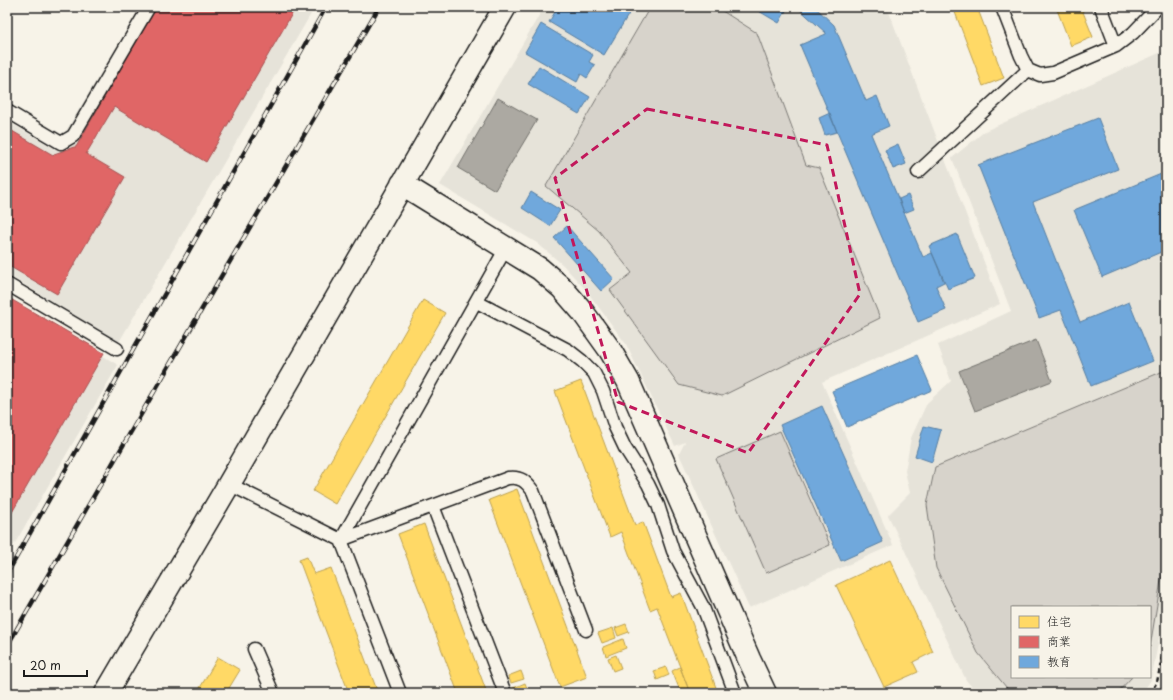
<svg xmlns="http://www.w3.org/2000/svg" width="1173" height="700" font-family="'Playpen Sans','Klee One',sans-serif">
  <rect width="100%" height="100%" fill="#f7f3e8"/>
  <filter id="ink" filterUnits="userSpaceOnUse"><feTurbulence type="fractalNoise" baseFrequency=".025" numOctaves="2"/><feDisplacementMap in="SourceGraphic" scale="8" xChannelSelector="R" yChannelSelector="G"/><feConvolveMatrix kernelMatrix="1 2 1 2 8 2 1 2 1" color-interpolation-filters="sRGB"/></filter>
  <g filter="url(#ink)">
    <path fill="#e6e3d9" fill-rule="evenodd" d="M141,7H315L119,342L7,274V121L55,149Z
      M544,7H887L1000,304L822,382L893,545L749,608L679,454L685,442L675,446L626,344L586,290L563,265L537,243L440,185Z
      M1166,50V602L1151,680L1142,693H977L966,680L888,515L910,493L905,471L911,438L927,403L951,381L938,345L1011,311L952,158L985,131ZM1012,607H1150V677H1012Z
      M7,298L118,365L7,557Z"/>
    <path fill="#d7d3cb" stroke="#7a7874" d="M650,7H716L757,33L806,165L819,168L880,318L722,396L679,385L610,290L632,273L599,231L546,186Z
      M1166,370V550L1150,647V607H1012V677H1132L1117,693H1011L978,653L936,568L927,505L935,467Z
      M780,431L830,545L766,573L716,459Z"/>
    <path fill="#aca9a2" stroke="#72716c" d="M498,98L537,120L495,190L458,168Z
      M1036,340L1052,381L975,411L959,371Z"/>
    <path fill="#ffd966" stroke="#bba050" d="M953,7H977L1004,78L983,86Z
      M1056,7H1081L1093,37L1071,46Z
      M423,300L445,313L335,504L313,491Z
      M581,381L635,525L643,522L671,597L681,593L718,693H690L657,607L650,610L621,532L610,537L555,391Z
      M517,489L587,677L560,687L489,500Z
      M424,524L487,693H458L398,534Z
      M307,557L314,574L331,568L378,693H349L299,560Z
      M890,560L933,652L913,662L918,672L884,687L836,585Z
      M626,624L629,632L618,636L615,628Z
      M613,628L616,638L602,643L598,633Z
      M623,639L626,648L606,656L603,647Z
      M616,655L621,668L613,671L608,658Z
      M218,657L240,670L226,693H197Z
      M666,667L669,675L657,680L654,671Z
      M680,667L690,693H681L672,671Z
      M521,671L524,679L511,683L508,676Z
      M525,683L529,693H513L511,689Z"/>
    <path fill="#e06666" stroke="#a55050" d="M156,7H296L206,162L114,107L86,154L125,177L57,294L7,265V128L53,155L54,154L74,147H76Z
      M7,297L104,353L7,521Z"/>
    <path fill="#6fa8dc" stroke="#567ea2" d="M558,7H633L604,55L549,22Z
      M752,7H788L779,23Z
      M797,7H815L834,25L866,101L877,96L889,126L871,134L923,257L932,253L944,282L936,286L946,310L918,322L800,45L826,34V33Z
      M541,24L593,55L589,62L595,65L587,78L581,74L577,82L525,52Z
      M539,66L590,97L579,114L528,84Z
      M830,113L837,132L825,135L819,118Z
      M1098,118L1118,169L1033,202L1080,322L1129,302L1153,361L1091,386L1061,310L1039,318L978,165Z
      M898,144L906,164L893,169L885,150Z
      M1166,172V250L1102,277L1074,210Z
      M531,192L560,210L550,226L522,208Z
      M908,195L914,209L904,213L899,199Z
      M567,226L614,279L601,291L554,238Z
      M957,234L975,278L948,289L929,246Z
      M917,355L932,390L847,427L832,391Z
      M822,406L883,542L841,561L780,425Z
      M924,426L941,430L932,462L915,456Z"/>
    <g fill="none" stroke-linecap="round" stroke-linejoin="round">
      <g stroke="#1c1c1c" stroke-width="15">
        <path id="service" d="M1002,7L1021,56L1028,70L1040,75L1053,73L1116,46L1133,33L1158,7
          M1101,7L1116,46
          M7,111L61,143L73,136L149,7
          M918,172L1028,70
          M7,284L117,349
          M477,302L568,350L582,361L594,373L603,391L615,427L625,448L648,484L658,505L673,551L703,607L735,693
          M229,484L341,540L508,478C521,476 526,482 533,491L586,630
          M433,506L505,693
          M254,649L273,693
          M400,693L341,540L506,248"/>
      </g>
      <g stroke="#1c1c1c" stroke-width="25">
        <path id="tertiary" d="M402,184L540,269L562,288L582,311L610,350L628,381L749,659L765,693
          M106,693L229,484L505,7"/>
      </g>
      <path stroke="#1c1c1c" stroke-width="2.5" stroke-dasharray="4 3" stroke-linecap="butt" d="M1150,693L1157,682L1166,639"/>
      <use href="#service" stroke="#f7f3e8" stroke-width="12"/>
      <use href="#tertiary" stroke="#f7f3e8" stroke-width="22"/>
      <g stroke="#1c1c1c" stroke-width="4.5">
        <path id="rail" d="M7,574L326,7
          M7,646L195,321L379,7"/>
      </g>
      <use href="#rail" stroke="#f7f3e8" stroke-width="3" stroke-dasharray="9" stroke-linecap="butt"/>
    </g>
  </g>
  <path fill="none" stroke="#c2185b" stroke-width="3" stroke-dasharray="8 5" stroke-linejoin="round" d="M647,109L827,145L860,294L748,453L618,402L555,178Z"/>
  <rect width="1173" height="700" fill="none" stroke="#f7f3e8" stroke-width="24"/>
  <rect x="12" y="12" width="1149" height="676" fill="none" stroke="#1c1c1c" stroke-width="1.5" filter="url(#ink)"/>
  <rect x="1011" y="606" width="140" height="72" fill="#f7f3e8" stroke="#9f9d96"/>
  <rect x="1019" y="616" width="20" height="12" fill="#ffd966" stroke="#9f9d96"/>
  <text x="1047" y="626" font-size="12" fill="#1c1c1c">住宅</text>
  <rect x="1019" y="636" width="20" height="12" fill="#e06666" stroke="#9f9d96"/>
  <text x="1047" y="646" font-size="12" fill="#1c1c1c">商業</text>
  <rect x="1019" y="656" width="20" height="12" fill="#6fa8dc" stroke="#9f9d96"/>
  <text x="1047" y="666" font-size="12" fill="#1c1c1c">教育</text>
  <path d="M24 670v6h63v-6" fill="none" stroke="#1c1c1c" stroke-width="2"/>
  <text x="30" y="670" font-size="12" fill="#1c1c1c" stroke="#f7f3e8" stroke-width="3" paint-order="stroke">20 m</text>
</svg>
